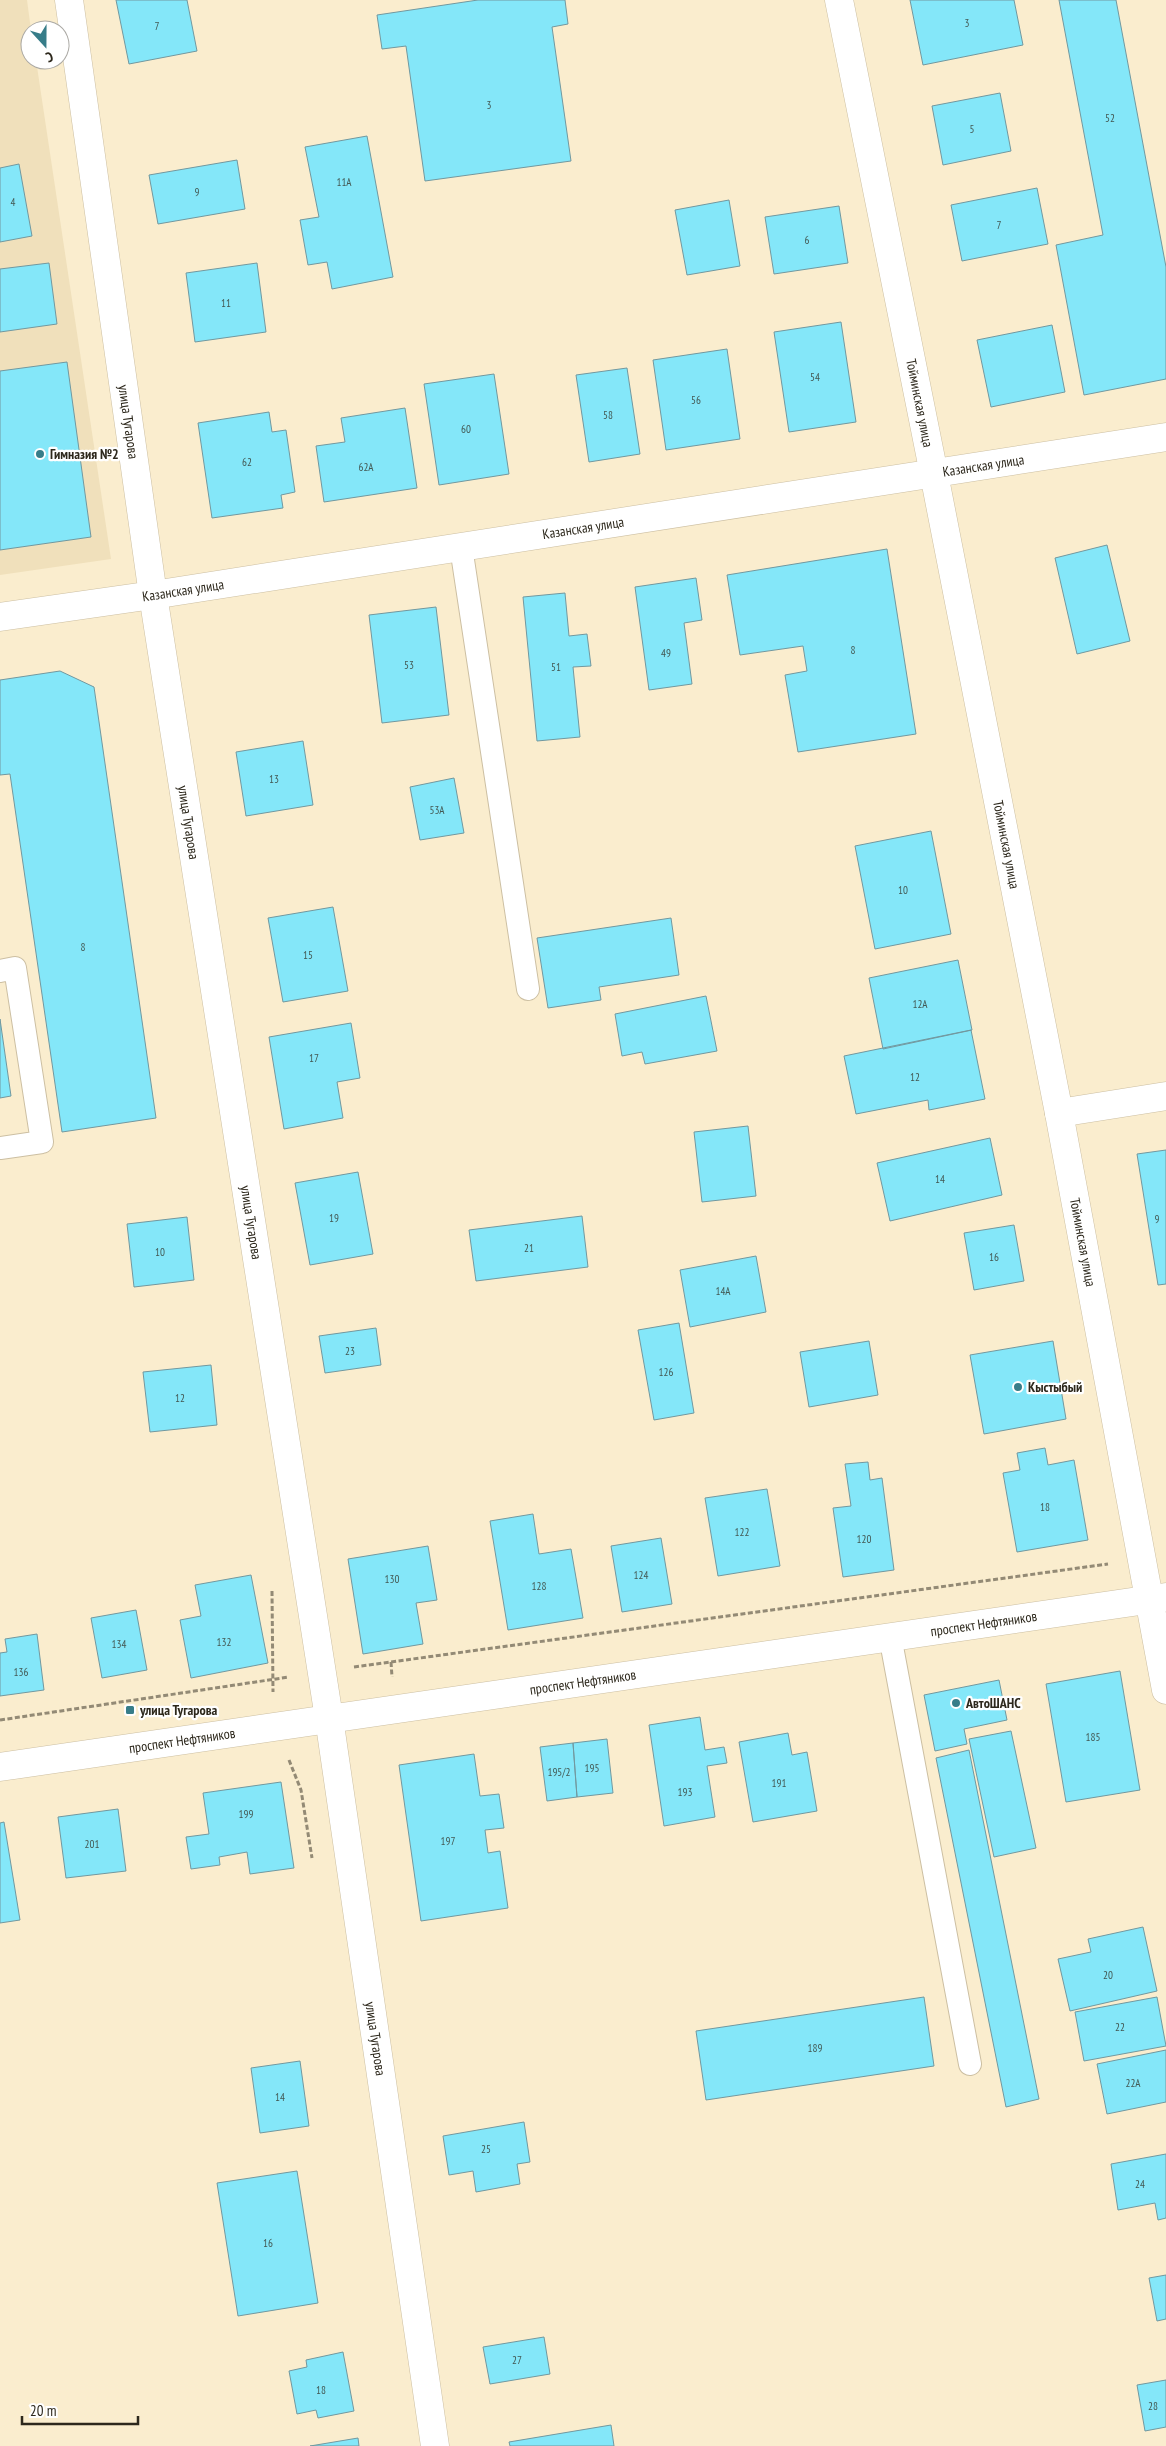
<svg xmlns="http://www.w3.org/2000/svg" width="1166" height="2446" font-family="'PT Sans Narrow',sans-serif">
  <rect width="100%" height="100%" fill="#faedce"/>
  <path fill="#f0e0bb" d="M0,0H27L31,30L30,60H36L111,559L0,575Z"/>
  <path fill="#84e7f9" stroke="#72989f" d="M116,0H187L197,51L129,64Z
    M478,0H565L568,24L552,27L571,161L425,181L406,46L382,49L377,15Z
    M910,0H1014L1023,45L923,65Z
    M1059,0H1116L1166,267V379L1084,395L1056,245L1103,235Z
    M1000,93L1011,151L943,165L932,106Z
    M367,136L393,277L332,289L327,262L308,265L300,220L319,217L305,147Z
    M237,160L245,209L158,224L149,175Z
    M19,164L32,236L0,242V168Z
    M1037,188L1048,244L962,261L951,205Z
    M729,200L740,266L687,275L675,210Z
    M839,206L848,263L774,274L765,217Z
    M49,263L57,324L0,332V269Z
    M257,263L266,332L195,342L186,273Z
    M841,322L856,422L789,432L774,332Z
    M1052,325L1065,392L991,407L977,340Z
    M727,349L740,439L666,450L653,360Z
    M67,362L91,537L0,550V371Z
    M627,368L640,454L589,462L576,375Z
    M494,374L509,474L439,485L424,384Z
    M405,408L417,488L324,502L316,446L345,442L341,418Z
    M269,412L272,432L286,430L295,492L281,495L283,508L212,518L198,423Z
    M1107,545L1130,641L1077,654L1055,558Z
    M887,549L916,734L798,752L785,675L807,671L803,646L740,655L727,575Z
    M696,578L702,620L684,623L692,684L649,690L635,587Z
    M565,593L569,636L587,634L591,666L573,667L580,737L537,741L523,597Z
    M436,607L449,715L382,723L369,615Z
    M60,671L94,687L156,1118L62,1132L10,774L0,775V680Z
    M303,741L313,805L246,816L236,752Z
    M454,778L464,833L420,840L410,787Z
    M931,831L951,934L875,949L855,846Z
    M333,907L348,991L283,1002L268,918Z
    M671,918L679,975L599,987L601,1000L548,1008L537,938Z
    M958,960L972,1030L883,1049L869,978Z
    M706,996L717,1051L645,1064L642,1052L622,1056L615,1014Z
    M0,1019L11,1096L0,1098Z
    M351,1023L360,1078L337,1082L343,1118L284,1129L269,1037Z
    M971,1030L985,1099L929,1110L928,1100L856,1114L844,1056Z
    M748,1126L756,1196L702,1202L694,1132Z
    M990,1138L1002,1195L890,1221L877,1163Z
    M1166,1150V1284L1158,1285L1137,1154Z
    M358,1172L373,1254L310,1265L295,1183Z
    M582,1216L588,1267L476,1281L469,1230Z
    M187,1217L194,1280L134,1287L127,1224Z
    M1014,1225L1024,1281L974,1290L964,1233Z
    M756,1256L766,1312L690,1327L680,1270Z
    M679,1323L694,1413L654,1420L638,1330Z
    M376,1328L381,1365L325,1373L319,1336Z
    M869,1341L878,1395L809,1407L800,1352Z
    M1053,1341L1066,1419L984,1434L970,1355Z
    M211,1365L217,1425L150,1432L143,1372Z
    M1045,1448L1048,1465L1074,1460L1088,1540L1017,1552L1003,1473L1020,1470L1017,1453Z
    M868,1462L870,1480L882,1478L894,1570L843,1577L833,1508L851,1506L845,1464Z
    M767,1489L780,1566L718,1576L705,1498Z
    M533,1514L539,1554L571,1549L583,1618L508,1630L490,1521Z
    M661,1538L672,1604L622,1612L611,1546Z
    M428,1546L437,1600L416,1603L423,1644L363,1654L348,1559Z
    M251,1575L268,1663L191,1678L180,1620L201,1616L195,1585Z
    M136,1610L147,1670L102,1678L91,1618Z
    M37,1634L44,1690L0,1696V1653L7,1652L5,1639Z
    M1120,1671L1140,1790L1066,1802L1046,1684Z
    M999,1680L1007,1720L964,1729L967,1744L935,1751L924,1695Z
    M700,1717L705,1750L724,1747L727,1763L707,1766L715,1817L664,1826L649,1725Z
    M1011,1731L1036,1848L994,1857L969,1739Z
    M788,1733L792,1755L807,1752L817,1811L753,1822L739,1742Z
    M607,1739L613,1793L577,1797L573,1743Z
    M573,1743L577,1797L547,1801L540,1747Z
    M969,1750L1039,2099L1006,2107L936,1758Z
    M474,1754L480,1796L499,1794L504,1828L485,1830L488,1853L500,1851L508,1908L421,1921L399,1765Z
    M281,1782L294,1868L250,1874L247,1852L219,1857L220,1865L191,1869L186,1837L209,1834L203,1793Z
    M118,1809L126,1871L66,1878L58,1817Z
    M4,1822L20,1920L0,1923V1823Z
    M1143,1927L1157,1991L1070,2011L1058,1959L1091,1952L1088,1939Z
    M924,1997L934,2066L706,2100L696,2031Z
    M1157,1997L1166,2046L1084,2061L1075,2012Z
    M1166,2050V2102L1107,2114L1097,2064Z
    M300,2061L309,2126L260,2133L251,2068Z
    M524,2122L530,2162L517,2164L520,2184L476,2192L473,2171L449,2175L443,2136Z
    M1166,2154V2218L1158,2220L1155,2203L1118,2210L1111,2164Z
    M297,2171L318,2303L238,2316L217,2183Z
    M1166,2275V2319L1157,2321L1149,2278Z
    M544,2337L550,2374L490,2384L483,2347Z
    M343,2352L354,2411L318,2418L316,2410L297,2414L289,2371L307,2367L306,2360Z
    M1166,2380V2427L1145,2431L1137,2385Z
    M611,2425L614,2446H510L509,2442Z
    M358,2438L359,2446H310Z"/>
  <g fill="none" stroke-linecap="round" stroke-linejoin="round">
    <g stroke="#ccbfa2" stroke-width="24">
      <path id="service" d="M461,547L528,989
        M0,971L15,968L42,1142L0,1148
        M890,1636L970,2064"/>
    </g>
    <g stroke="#ccbfa2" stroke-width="29">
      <g id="minor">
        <path id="s1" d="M69,0L153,595L329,1718"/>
        <path id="s2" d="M839,0L934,474L1059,1113L1166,1690"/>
        <path d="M1059,1113L1166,1096"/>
      </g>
    </g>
    <g stroke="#ccbfa2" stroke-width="29">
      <g id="tertiary">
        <path id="s3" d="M0,617L153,595L1166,437"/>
        <path id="s4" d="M329,1718L435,2446"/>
      </g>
    </g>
    <g stroke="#ccbfa2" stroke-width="29">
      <g id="secondary">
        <path id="s5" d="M0,1767L1166,1597"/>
      </g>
    </g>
    <path stroke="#938a75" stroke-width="3" stroke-dasharray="5 2.5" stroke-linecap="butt" d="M272,1591L273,1692
      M391,1662L392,1677
      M354,1667L1108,1564
      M0,1720L289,1677
      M289,1760L301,1790L312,1858"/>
    <use href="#service" stroke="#fff" stroke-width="22"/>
    <use href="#minor" stroke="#fff" stroke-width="28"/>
    <use href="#tertiary" stroke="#fff" stroke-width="28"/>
    <use href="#secondary" stroke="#fff" stroke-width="28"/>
  </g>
  <g fill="#377d89" stroke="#fff" stroke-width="2">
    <circle cx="40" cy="454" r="5"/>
    <circle cx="1018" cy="1387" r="5"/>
    <circle cx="956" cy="1703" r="5"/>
    <rect x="125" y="1705" width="10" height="10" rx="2.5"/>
  </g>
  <g text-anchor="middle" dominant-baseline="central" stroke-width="4.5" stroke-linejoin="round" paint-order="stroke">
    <g font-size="11" fill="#435853">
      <text x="967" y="23">3</text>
      <text x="157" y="26">7</text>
      <text x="489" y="105">3</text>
      <text x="1110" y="118">52</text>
      <text x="972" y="129">5</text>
      <text x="344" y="182">11А</text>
      <text x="197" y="192">9</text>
      <text x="13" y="202">4</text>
      <text x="999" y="225">7</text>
      <text x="807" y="240">6</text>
      <text x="226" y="303">11</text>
      <text x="815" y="377">54</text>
      <text x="696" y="400">56</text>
      <text x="608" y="415">58</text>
      <text x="466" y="429">60</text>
      <text x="247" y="462">62</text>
      <text x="366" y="467">62А</text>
      <text x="853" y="650">8</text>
      <text x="666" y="653">49</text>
      <text x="409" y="665">53</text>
      <text x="556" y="667">51</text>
      <text x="274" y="779">13</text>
      <text x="437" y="810">53А</text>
      <text x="903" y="890">10</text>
      <text x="83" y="947">8</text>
      <text x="308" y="955">15</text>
      <text x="920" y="1004">12А</text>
      <text x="314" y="1058">17</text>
      <text x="915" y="1077">12</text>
      <text x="940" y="1179">14</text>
      <text x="334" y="1218">19</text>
      <text x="1157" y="1219">9</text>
      <text x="529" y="1248">21</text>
      <text x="160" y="1252">10</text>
      <text x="994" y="1257">16</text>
      <text x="723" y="1291">14А</text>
      <text x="350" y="1351">23</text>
      <text x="666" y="1372">126</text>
      <text x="180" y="1398">12</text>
      <text x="1045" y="1507">18</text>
      <text x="742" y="1532">122</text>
      <text x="864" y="1539">120</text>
      <text x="641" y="1575">124</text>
      <text x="392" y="1579">130</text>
      <text x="539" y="1586">128</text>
      <text x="224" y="1642">132</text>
      <text x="119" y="1644">134</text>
      <text x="21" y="1672">136</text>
      <text x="1093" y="1737">185</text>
      <text x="592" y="1768">195</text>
      <text x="559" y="1772">195/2</text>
      <text x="779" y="1783">191</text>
      <text x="685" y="1792">193</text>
      <text x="246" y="1814">199</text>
      <text x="448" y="1841">197</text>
      <text x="92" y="1844">201</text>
      <text x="1108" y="1975">20</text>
      <text x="1120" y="2027">22</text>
      <text x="815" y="2048">189</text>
      <text x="1133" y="2083">22А</text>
      <text x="280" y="2097">14</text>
      <text x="486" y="2149">25</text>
      <text x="1140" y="2184">24</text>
      <text x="268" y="2243">16</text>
      <text x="517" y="2360">27</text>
      <text x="321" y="2390">18</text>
      <text x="1153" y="2406">28</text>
    </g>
    <g font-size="14" fill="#2d281c" stroke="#fff">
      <text stroke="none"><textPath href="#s2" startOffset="411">Тойминская улица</textPath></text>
      <text stroke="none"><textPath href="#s1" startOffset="426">улица Тугарова</textPath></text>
      <text stroke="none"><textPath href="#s3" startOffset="995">Казанская улица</textPath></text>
      <text stroke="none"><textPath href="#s3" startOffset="590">Казанская улица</textPath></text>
      <text stroke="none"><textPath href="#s3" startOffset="185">Казанская улица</textPath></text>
      <text stroke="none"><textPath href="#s1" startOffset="831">улица Тугарова</textPath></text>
      <text stroke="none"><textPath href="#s2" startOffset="861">Тойминская улица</textPath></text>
      <text stroke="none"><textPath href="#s1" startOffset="1236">улица Тугарова</textPath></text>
      <text stroke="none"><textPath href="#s2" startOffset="1266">Тойминская улица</textPath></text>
      <text stroke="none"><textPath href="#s5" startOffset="994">проспект Нефтяников</textPath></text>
      <text stroke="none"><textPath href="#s5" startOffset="589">проспект Нефтяников</textPath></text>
      <text stroke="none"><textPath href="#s5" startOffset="184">проспект Нефтяников</textPath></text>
      <text stroke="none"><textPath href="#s4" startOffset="324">улица Тугарова</textPath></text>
    </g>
    <g font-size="14" font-weight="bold" fill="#2d281c" stroke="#fff" text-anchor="start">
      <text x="50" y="454">Гимназия №2</text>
      <text x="1028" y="1387">Кыстыбый</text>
      <text x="966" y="1703">АвтоШАНС</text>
      <text x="140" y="1710">улица Тугарова</text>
    </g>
  </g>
  <g transform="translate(45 45) rotate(159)"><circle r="24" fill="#ffffff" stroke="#aba9a4"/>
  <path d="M0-4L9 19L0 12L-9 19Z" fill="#377d89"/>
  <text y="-8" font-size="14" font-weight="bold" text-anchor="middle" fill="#2d281c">С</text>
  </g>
  <path d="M22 2416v8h116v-8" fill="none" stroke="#2d281c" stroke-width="2.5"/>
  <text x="30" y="2416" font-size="15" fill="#2d281c" stroke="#ffffff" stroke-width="4" paint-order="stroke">20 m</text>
</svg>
